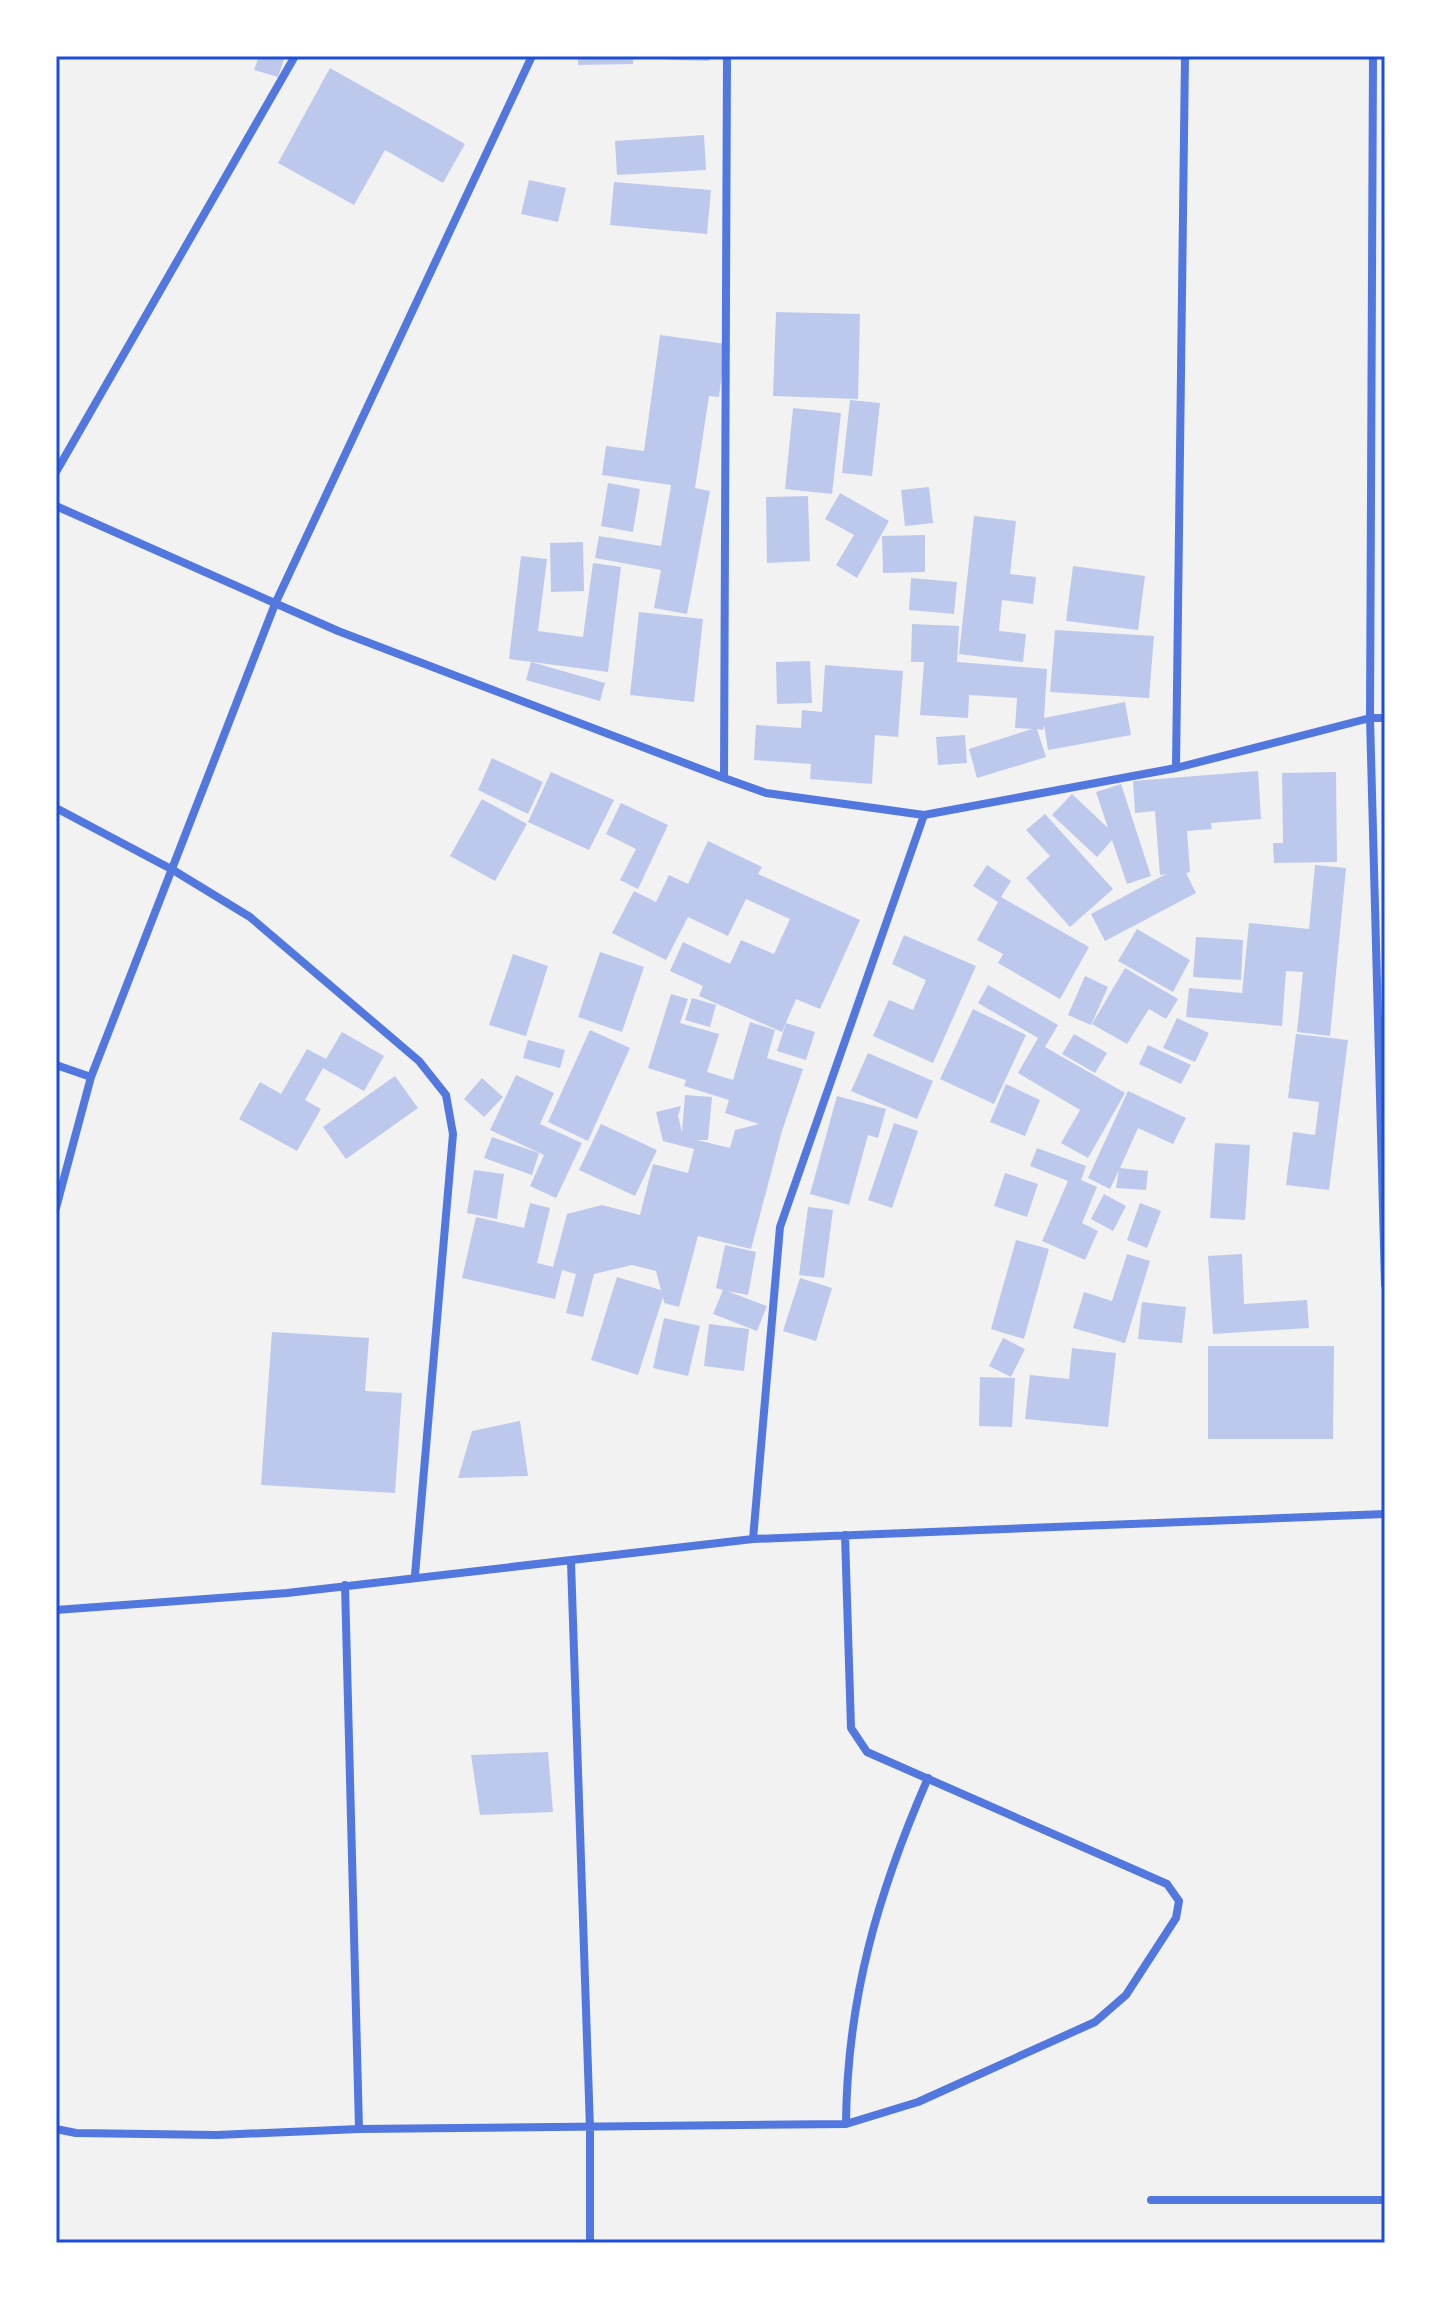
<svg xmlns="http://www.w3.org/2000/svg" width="1441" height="2299" font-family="'Asap Condensed',sans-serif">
  <rect width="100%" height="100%" fill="#f2f2f2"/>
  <path fill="#bdc9ec" d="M259,56H285L278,77L254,70Z
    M578,56H633V64L578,65Z
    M647,56H709V61L673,60Z
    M330,68L465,144L443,183L385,150L354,205L278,163Z
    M704,135L706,170L617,175L615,141Z
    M529,180L566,188L558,222L521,214Z
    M614,182L711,190L707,234L610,225Z
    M776,312L860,314L858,399L773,396Z
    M660,335L726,344L719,397L709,396L695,488L710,491L687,614L654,608L661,570L595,558L599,536L661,546L671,485L602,475L606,446L644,451Z
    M850,400L880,403L872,476L842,473Z
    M793,408L841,413L832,494L785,489Z
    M608,483L640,489L633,532L601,526Z
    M929,487L933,523L905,526L901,490Z
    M840,493L889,521L857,578L836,565L854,535L825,519Z
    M808,496L810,561L767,563L766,497Z
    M974,516L1016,521L1010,574L1036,577L1033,604L1002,600L999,631L1026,634L1023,662L959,654Z
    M925,535V572L883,573L882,536Z
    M583,542L584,591L551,592L550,543Z
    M521,556L547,559L538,631L583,637L593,563L621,567L608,672L509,659Z
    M1073,566L1145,576L1138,630L1066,621Z
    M911,578L957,582L954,614L909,610Z
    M639,612L703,619L694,702L630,695Z
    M912,624L959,626L957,662L1047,669L1044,718L1125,702L1131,735L1048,750L1044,725L1043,730L1037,729L1046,757L977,778L969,749L1032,729L1015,728L1017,698L969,695L968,718L920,715L924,662H911Z
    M1055,630L1154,636L1149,698L1050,692Z
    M810,661L812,703L777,704L776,662Z
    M531,662L605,683L600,701L526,680Z
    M825,665L903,671L898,737L875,735L872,784L810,779L811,764L754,760L756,725L801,728L802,710L822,712Z
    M965,735L967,763L938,765L936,737Z
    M492,758L543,782L528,814L478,790Z
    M1258,771L1261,819L1211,823L1212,829L1187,831L1190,872L1186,873L1196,893L1105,941L1091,914L1166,874L1160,875L1155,811L1135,813L1133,781Z
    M551,772L614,800L589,850L528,822Z
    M1336,772L1337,862L1274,863L1273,843H1283L1282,773Z
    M1121,784L1151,876L1127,884L1112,840L1097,857L1052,815L1072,794L1108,828L1096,792Z
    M482,799L527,824L495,881L450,856Z
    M621,803L668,825L638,889L620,880L636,849L606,834Z
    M1045,814L1113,889L1070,927L1026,878L1050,856L1026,830Z
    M708,841L762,867L758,874L860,920L820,1009L796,999L782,1032L699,996L703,986L670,971L683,942L730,964L741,940L774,954L790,919L746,899L728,936L688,917L666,960L612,933L634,891L656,902L669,875L688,884Z
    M987,865L1011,881L1001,897L1089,947L1060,999L998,963L1003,954L977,940L998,902L973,886Z
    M1315,865L1346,868L1330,1036L1297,1032L1303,972L1286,971L1282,1026L1186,1017L1189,988L1242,993L1249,923L1309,929Z
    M1137,929L1190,960L1173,992L1118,961Z
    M904,935L976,966L933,1063L873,1036L889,1000L913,1010L926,980L892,964Z
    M1196,937L1243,940L1241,980L1193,977Z
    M600,952L644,967L622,1032L578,1017Z
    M513,954L548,966L526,1036L489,1025Z
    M1125,968L1178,999L1166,1019L1149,1009L1127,1044L1092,1024Z
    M1085,976L1108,987L1091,1025L1068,1015Z
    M988,985L1058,1025L1045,1047L1125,1093L1088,1158L1061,1143L1080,1110L1018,1073L1038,1038L978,1003Z
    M671,994L688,999L680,1023L719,1034L707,1072L733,1080L750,1022L775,1030L767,1058L803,1069L782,1131L751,1249L698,1236L679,1307L664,1303L663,1297L638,1375L591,1360L617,1277L661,1290L656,1271L632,1265L594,1274L583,1317L566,1313L576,1274L562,1270L555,1299L462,1278L476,1217L524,1228L530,1203L550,1208L537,1263L553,1267L567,1214L602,1205L640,1215L653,1164L688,1173L694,1149L663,1141L656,1112L681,1106L678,1116L682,1132L685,1095L712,1097L708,1140H697L730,1148L735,1130L759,1124L725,1113L729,1100L684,1086L686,1080L648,1068Z
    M692,998L716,1005L710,1027L685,1020Z
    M973,1009L1026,1035L994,1104L940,1079Z
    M1177,1018L1209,1033L1195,1062L1163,1048Z
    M786,1023L815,1032L806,1060L777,1051Z
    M590,1030L630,1048L588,1141L548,1122Z
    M342,1032L384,1056L364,1091L323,1068L305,1100L321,1109L297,1151L239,1119L260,1082L281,1094L307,1049L326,1059Z
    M1074,1034L1107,1053L1095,1073L1062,1054Z
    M1296,1034L1348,1040L1329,1190L1286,1185L1293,1132L1315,1135L1319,1102L1288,1098Z
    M528,1040L565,1050L560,1068L523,1058Z
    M1148,1045L1191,1065L1181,1084L1139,1064Z
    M868,1053L933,1081L917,1119L851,1091Z
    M516,1075L554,1093L540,1124L582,1143L556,1198L530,1186L544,1155L490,1130Z
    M395,1076L418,1108L346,1159L323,1127Z
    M482,1078L503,1097L484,1117L464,1099Z
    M1006,1084L1040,1100L1025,1136L990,1122Z
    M1128,1091L1186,1118L1173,1144L1138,1128L1120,1168L1148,1171L1146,1190L1116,1188L1119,1170L1110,1189L1088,1178Z
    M837,1096L886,1109L878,1138L868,1135L849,1205L810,1194Z
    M894,1123L918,1131L892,1208L868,1200Z
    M601,1124L657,1150L635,1196L579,1170Z
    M492,1137L539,1153L532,1175L484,1158Z
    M1215,1143L1250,1145L1245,1220L1210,1218Z
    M1037,1148L1086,1166L1081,1180L1097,1187L1082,1223L1098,1231L1085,1260L1042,1241L1068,1181L1030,1166Z
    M474,1170L504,1174L497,1219L467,1213Z
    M1005,1173L1038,1184L1027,1217L994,1206Z
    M1104,1194L1126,1206L1113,1231L1091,1219Z
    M1140,1203L1161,1211L1147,1248L1127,1240Z
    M808,1207L833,1210L824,1278L799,1275Z
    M1016,1240L1049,1249L1024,1339L991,1329Z
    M725,1245L756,1252L748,1295L727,1291L767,1306L757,1331L713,1314L723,1290L716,1288Z
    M1127,1254L1150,1261L1125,1343L1073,1328L1084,1292L1112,1301Z
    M1242,1254L1244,1304L1307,1300L1309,1328L1213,1334L1208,1256Z
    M800,1278L832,1288L816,1341L783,1331Z
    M1142,1302L1186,1307L1182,1343L1138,1339Z
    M664,1318L700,1326L688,1376L653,1368Z
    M709,1324L749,1329L744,1371L704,1366Z
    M272,1332L369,1338L365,1391L402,1393L395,1493L261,1485Z
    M1003,1338L1025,1349L1011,1377L989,1366Z
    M1208,1346H1334L1333,1439H1208Z
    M1072,1348L1116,1353L1108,1427L1025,1419L1030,1375L1069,1379Z
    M980,1377L1015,1378L1012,1427L979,1426Z
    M520,1421L528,1476L458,1478L472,1431Z
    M548,1752L553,1812L480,1815L471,1755Z"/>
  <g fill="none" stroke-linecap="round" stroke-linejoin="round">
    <path stroke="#5277de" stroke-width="8" d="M1373,56L1370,718L1385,1285
      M56,472L295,56
      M56,506L338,631L724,778L766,793L924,815L1176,768L1370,718H1385
      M1176,768L1185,56
      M724,778L727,56
      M56,808L173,870L250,917L419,1061L446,1095L453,1134L415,1575
      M56,1065L91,1077
      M56,1208L91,1077L275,604L532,56
      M753,1539L780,1227L924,815
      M571,1562L590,2129V2243
      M345,1585L359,2129
      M56,1610L287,1593L753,1539L1385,1514
      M846,2124C847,1998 878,1893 928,1778
      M56,2129L76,2133L217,2135L359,2129L846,2124L918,2102L1095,2022L1126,1995L1176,1918L1179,1901L1167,1884L867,1752L851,1728L845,1535
      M1151,2200H1385"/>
  </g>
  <rect width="1441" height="2299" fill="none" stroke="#ffffff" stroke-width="116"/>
  <rect x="58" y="58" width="1325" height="2183" fill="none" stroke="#1d4ed8" stroke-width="3"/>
</svg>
